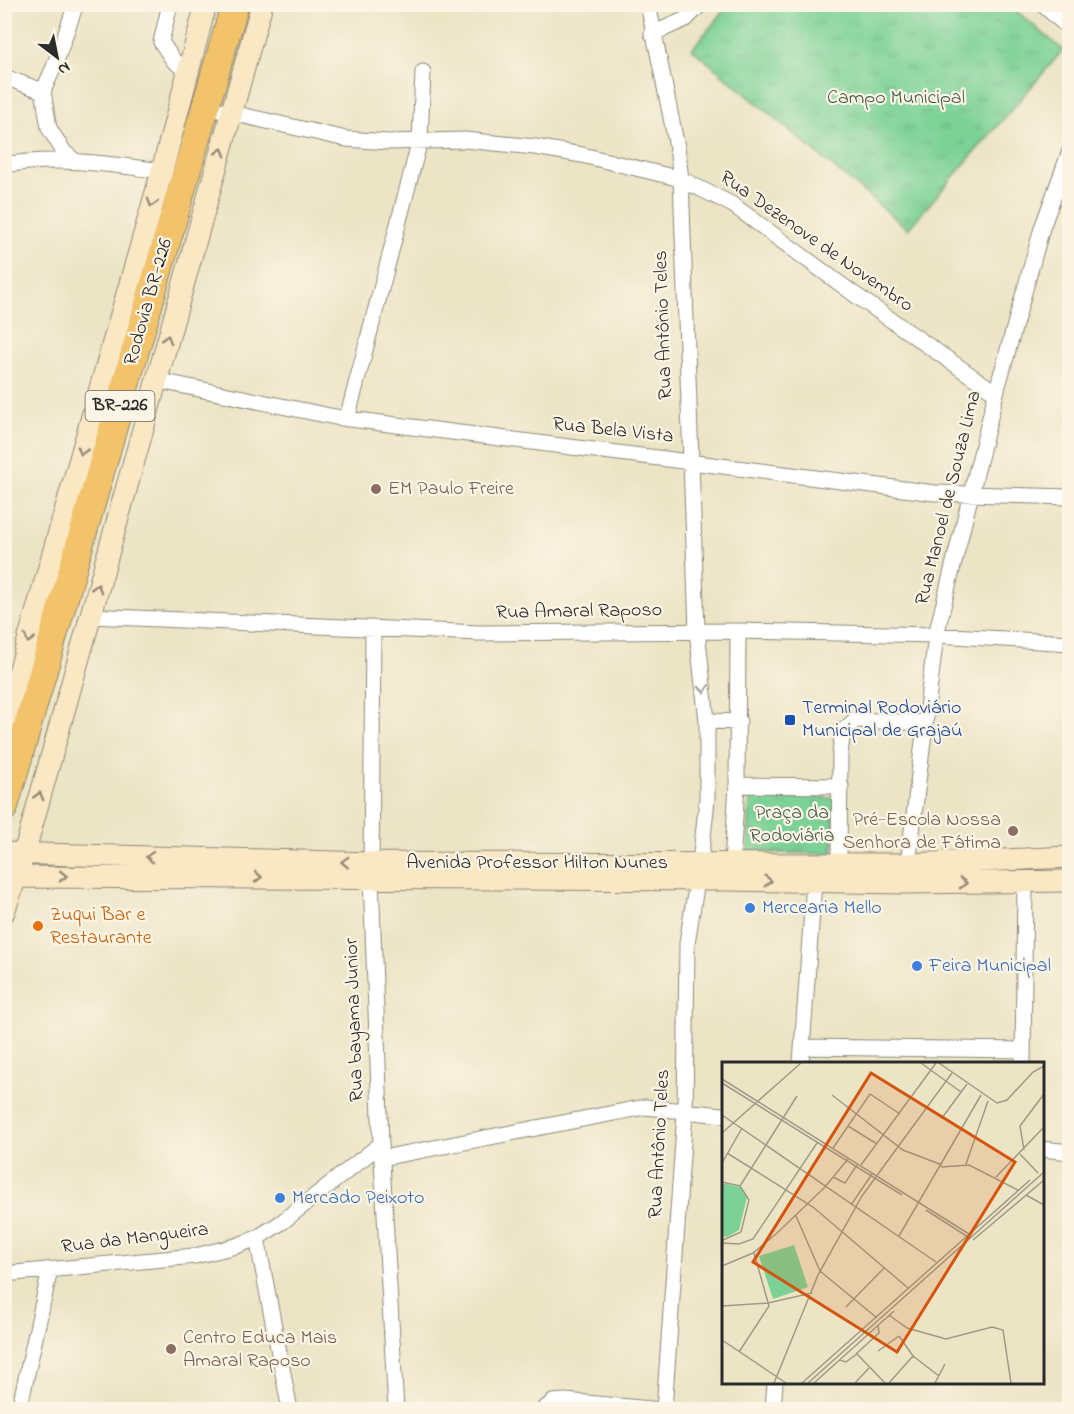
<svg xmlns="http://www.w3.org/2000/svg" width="1074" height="1414" font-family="'Indie Flower',sans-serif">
  <defs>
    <pattern id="park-tufts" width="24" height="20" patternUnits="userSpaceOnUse" patternTransform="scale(1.5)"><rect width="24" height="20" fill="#7cd296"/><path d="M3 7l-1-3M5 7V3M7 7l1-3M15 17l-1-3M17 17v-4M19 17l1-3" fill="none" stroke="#6bb481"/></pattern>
  </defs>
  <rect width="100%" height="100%" fill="#fcf5e5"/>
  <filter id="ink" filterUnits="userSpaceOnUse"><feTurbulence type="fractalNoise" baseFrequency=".0167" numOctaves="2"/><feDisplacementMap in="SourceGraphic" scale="12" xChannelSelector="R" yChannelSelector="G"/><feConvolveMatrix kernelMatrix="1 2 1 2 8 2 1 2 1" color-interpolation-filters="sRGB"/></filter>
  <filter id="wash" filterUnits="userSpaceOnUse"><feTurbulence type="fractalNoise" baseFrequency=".008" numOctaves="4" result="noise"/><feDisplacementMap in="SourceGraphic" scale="24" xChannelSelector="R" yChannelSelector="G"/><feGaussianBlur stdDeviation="1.35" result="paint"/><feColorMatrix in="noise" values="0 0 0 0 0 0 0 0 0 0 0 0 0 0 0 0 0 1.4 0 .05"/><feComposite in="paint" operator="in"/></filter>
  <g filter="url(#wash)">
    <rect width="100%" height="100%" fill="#ebe4c5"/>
    <path fill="url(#park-tufts)" stroke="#547e60" stroke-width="1.5" d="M1008,4L1063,50L908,229L692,49L729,5Z
      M750,795L835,798L833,854L748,852Z"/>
  </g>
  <g filter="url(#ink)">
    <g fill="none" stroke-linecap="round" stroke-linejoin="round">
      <g stroke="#8b8878" stroke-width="17">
        <path id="street" d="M170,4L161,42L174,61L188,72
          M648,4L677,147L681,179L697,631L707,721V800L700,863
          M1042,4L1070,29
          M652,34L686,19L701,4
          M4,77L43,91
          M205,107L346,139L388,142L465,140L535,147L582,155L681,179L733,205L854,294L996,393
          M75,161L64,152L49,128L43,91L54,67L76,4
          M4,165C57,156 109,164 162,171
          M155,380L335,417L412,427L935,493L1070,497
          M347,419L420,140L423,72
          M89,616L480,633L738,631L936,635L1070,643
          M373,628L371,878L381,1144L396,1410
          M707,721L739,722
          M737,785L841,786
          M732,863L737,785L738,631
          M839,864L840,753L843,731L855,720L925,723
          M908,864L936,635L996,393L1042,228L1070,151
          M802,1047L1023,1050
          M801,1063L814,882
          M1023,1063L1025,883
          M1042,1149L1070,1152
          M382,1158L645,1107L723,1115
          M257,1238L290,1410
          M4,1274L195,1256L236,1246L257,1238L282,1222L381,1144
          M19,1410L50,1270
          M543,1410L553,1402L565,1401L661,1410
          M664,1410L685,1113L687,943L697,881
          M773,1410L775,1382"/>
      </g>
      <g stroke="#8b8878" stroke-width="23">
        <path id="secondary" d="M4,725L162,171L206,4
          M4,853L372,863L908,864L1070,857
          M4,877L730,880L906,883L1070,881
          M4,912L24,854L262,4"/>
      </g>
      <g stroke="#8b8878" stroke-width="29">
        <path id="highway" d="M4,808L235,4"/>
      </g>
      <use href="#street" stroke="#fff" stroke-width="15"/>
      <use href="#secondary" stroke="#fae7c3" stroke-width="21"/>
      <use href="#highway" stroke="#f2c36a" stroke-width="27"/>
    </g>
    <defs><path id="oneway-chevron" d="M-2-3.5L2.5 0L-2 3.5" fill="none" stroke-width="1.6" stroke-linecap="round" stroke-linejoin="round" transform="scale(1.5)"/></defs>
    <g stroke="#928977">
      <use href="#oneway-chevron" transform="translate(221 152) rotate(-74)"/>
      <use href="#oneway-chevron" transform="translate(152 203) rotate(106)"/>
      <use href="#oneway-chevron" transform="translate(167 339) rotate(-74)"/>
      <use href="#oneway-chevron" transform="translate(82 451) rotate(106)"/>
      <use href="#oneway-chevron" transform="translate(97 588) rotate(-74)"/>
      <use href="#oneway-chevron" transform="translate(29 639) rotate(106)"/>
      <use href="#oneway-chevron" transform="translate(39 796) rotate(-75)"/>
      <use href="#oneway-chevron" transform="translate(150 857) rotate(-178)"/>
      <use href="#oneway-chevron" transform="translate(345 862) rotate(-178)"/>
      <use href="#oneway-chevron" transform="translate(63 876) rotate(1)"/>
      <use href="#oneway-chevron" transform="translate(258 877) rotate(1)"/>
      <use href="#oneway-chevron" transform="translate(768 881) rotate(2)"/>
      <use href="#oneway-chevron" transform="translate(963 883)"/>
    </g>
    <use stroke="#a0a0a0" href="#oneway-chevron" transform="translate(704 689) rotate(83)"/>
  </g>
  <g fill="#8d6e63" stroke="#fcf5e5" stroke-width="2">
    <circle cx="376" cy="489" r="6"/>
    <circle cx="1013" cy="831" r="6"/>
    <circle cx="171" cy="1349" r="6"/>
  </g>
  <rect fill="#1a4fb4" stroke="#fcf5e5" stroke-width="2" x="784" y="714" width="12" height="12" rx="3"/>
  <g fill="#3f7fe0" stroke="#fcf5e5" stroke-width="2">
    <circle cx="750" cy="908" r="6"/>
    <circle cx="917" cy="966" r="6"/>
    <circle cx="280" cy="1198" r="6"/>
  </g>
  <circle fill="#e8710a" stroke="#fcf5e5" stroke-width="2" cx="38" cy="926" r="6"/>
  <g text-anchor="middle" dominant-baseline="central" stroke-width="4.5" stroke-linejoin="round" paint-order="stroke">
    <rect fill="#fcf5e5" stroke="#6a6863" stroke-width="1.5" x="85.5" y="391" width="69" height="30" rx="4.5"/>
    <g font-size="18" font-weight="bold" fill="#2b2b2b">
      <text x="120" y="406">BR-226</text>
    </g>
    <g font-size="20" fill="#435d4b" stroke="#fcf5e5">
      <text x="896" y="98">Campo Municipal</text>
      <text x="792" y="813">Praça da<tspan x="792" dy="23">Rodoviária</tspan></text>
    </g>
    <g font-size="20" fill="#2b2b2b" stroke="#fcf5e5">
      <text transform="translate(816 242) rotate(35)">Rua Dezenove de Novembro</text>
      <text transform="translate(149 302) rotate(-74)">Rodovia BR-226</text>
      <text transform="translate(664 325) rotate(-92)">Rua Antônio Teles</text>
      <text transform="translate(613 431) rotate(6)">Rua Bela Vista</text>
      <text transform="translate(949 498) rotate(-76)">Rua Manoel de Souza Lima</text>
      <text transform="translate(579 612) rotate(-1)">Rua Amaral Raposo</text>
      <text x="537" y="863">Avenida Professor Hilton Nunes</text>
      <text transform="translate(355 1020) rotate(-92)">Rua bayama Junior</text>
      <text transform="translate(660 1144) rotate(-87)">Rua Antônio Teles</text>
      <text transform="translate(135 1239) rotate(-7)">Rua da Mangueira</text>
    </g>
    <g font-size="20" fill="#785e54" stroke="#fcf5e5" text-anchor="start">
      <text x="388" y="489">EM Paulo Freire</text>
      <text x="1001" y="820" text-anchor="end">Pré-Escola Nossa<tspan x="1001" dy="23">Senhora de Fátima</tspan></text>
      <text x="183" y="1338">Centro Educa Mais<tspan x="183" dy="23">Amaral Raposo</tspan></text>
    </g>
    <g font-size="20" fill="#164399" stroke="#fcf5e5" text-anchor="start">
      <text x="802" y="708">Terminal Rodoviário<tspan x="802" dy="23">Municipal de Grajaú</tspan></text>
    </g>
    <g font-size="20" fill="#366cbe" stroke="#fcf5e5" text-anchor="start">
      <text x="762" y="908">Mercearia Mello</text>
      <text x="929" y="966">Feira Municipal</text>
      <text x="292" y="1198">Mercado Peixoto</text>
    </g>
    <g font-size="20" fill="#c56008" stroke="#fcf5e5" text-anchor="start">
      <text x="50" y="915">Zuqui Bar e<tspan x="50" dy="23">Restaurante</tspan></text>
    </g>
  </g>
  <g transform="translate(722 1062)">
    <rect width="322" height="322" fill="#ebe4c5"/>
    <path d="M0,121L18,125L25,135L17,168L5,175L0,174ZM72,183L86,225L51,237L37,194Z" fill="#7cd296"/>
    <path fill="none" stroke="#9e9a87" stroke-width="1.5" d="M199,1L239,30M217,1L275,41L285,38L311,10L322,4M0,17L247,172M0,21L180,133M110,33L181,88L220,103M204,45L220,56L245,22M0,53L214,200M126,64L155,82M0,71L79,1M111,86L148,32L178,52M302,88L298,64L322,32M5,91L91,145L186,226M298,92L316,111M0,101L20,66M244,102L266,39M139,103L214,1M219,105L247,103L296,128M111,115L123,121L135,103M274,115L322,65M0,120L18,124L27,138L19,170L1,178M18,124L75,34M304,133L322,143M129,143L150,112M204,148L246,175M74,154L98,209L155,256M177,174L259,33M251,178L322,118M0,181L17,182L31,177L95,81M0,204L31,191L54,172L102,126L126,97M0,244L46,241L90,231M124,245L163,205M167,253L185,266L224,277L270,265L281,268L289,321M177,274L191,294L217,314M0,278L64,321M156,289L177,274M17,290L47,244L32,191M134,292L157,271L156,264M118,298L124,300L135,292L163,321M52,321L96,213L140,134L230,11M80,321L308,118M86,321L322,110M92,321L172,249M133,321L147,306M167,321L191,294M213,321L223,302"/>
    <path fill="#d5540f" fill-opacity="0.15" stroke="#d5540f" stroke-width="3" d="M149,11L293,100L175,290L31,200Z"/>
    <rect width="322" height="322" fill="none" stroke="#2b2b2b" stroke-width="3"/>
  </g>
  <rect width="1074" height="1414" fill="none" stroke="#fcf5e5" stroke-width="24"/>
  <g transform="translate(57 57) rotate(148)" stroke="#fcf5e5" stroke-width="4.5" paint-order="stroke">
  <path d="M0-4.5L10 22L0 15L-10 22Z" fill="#2b2b2b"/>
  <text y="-9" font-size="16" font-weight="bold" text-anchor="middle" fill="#2b2b2b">N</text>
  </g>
</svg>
